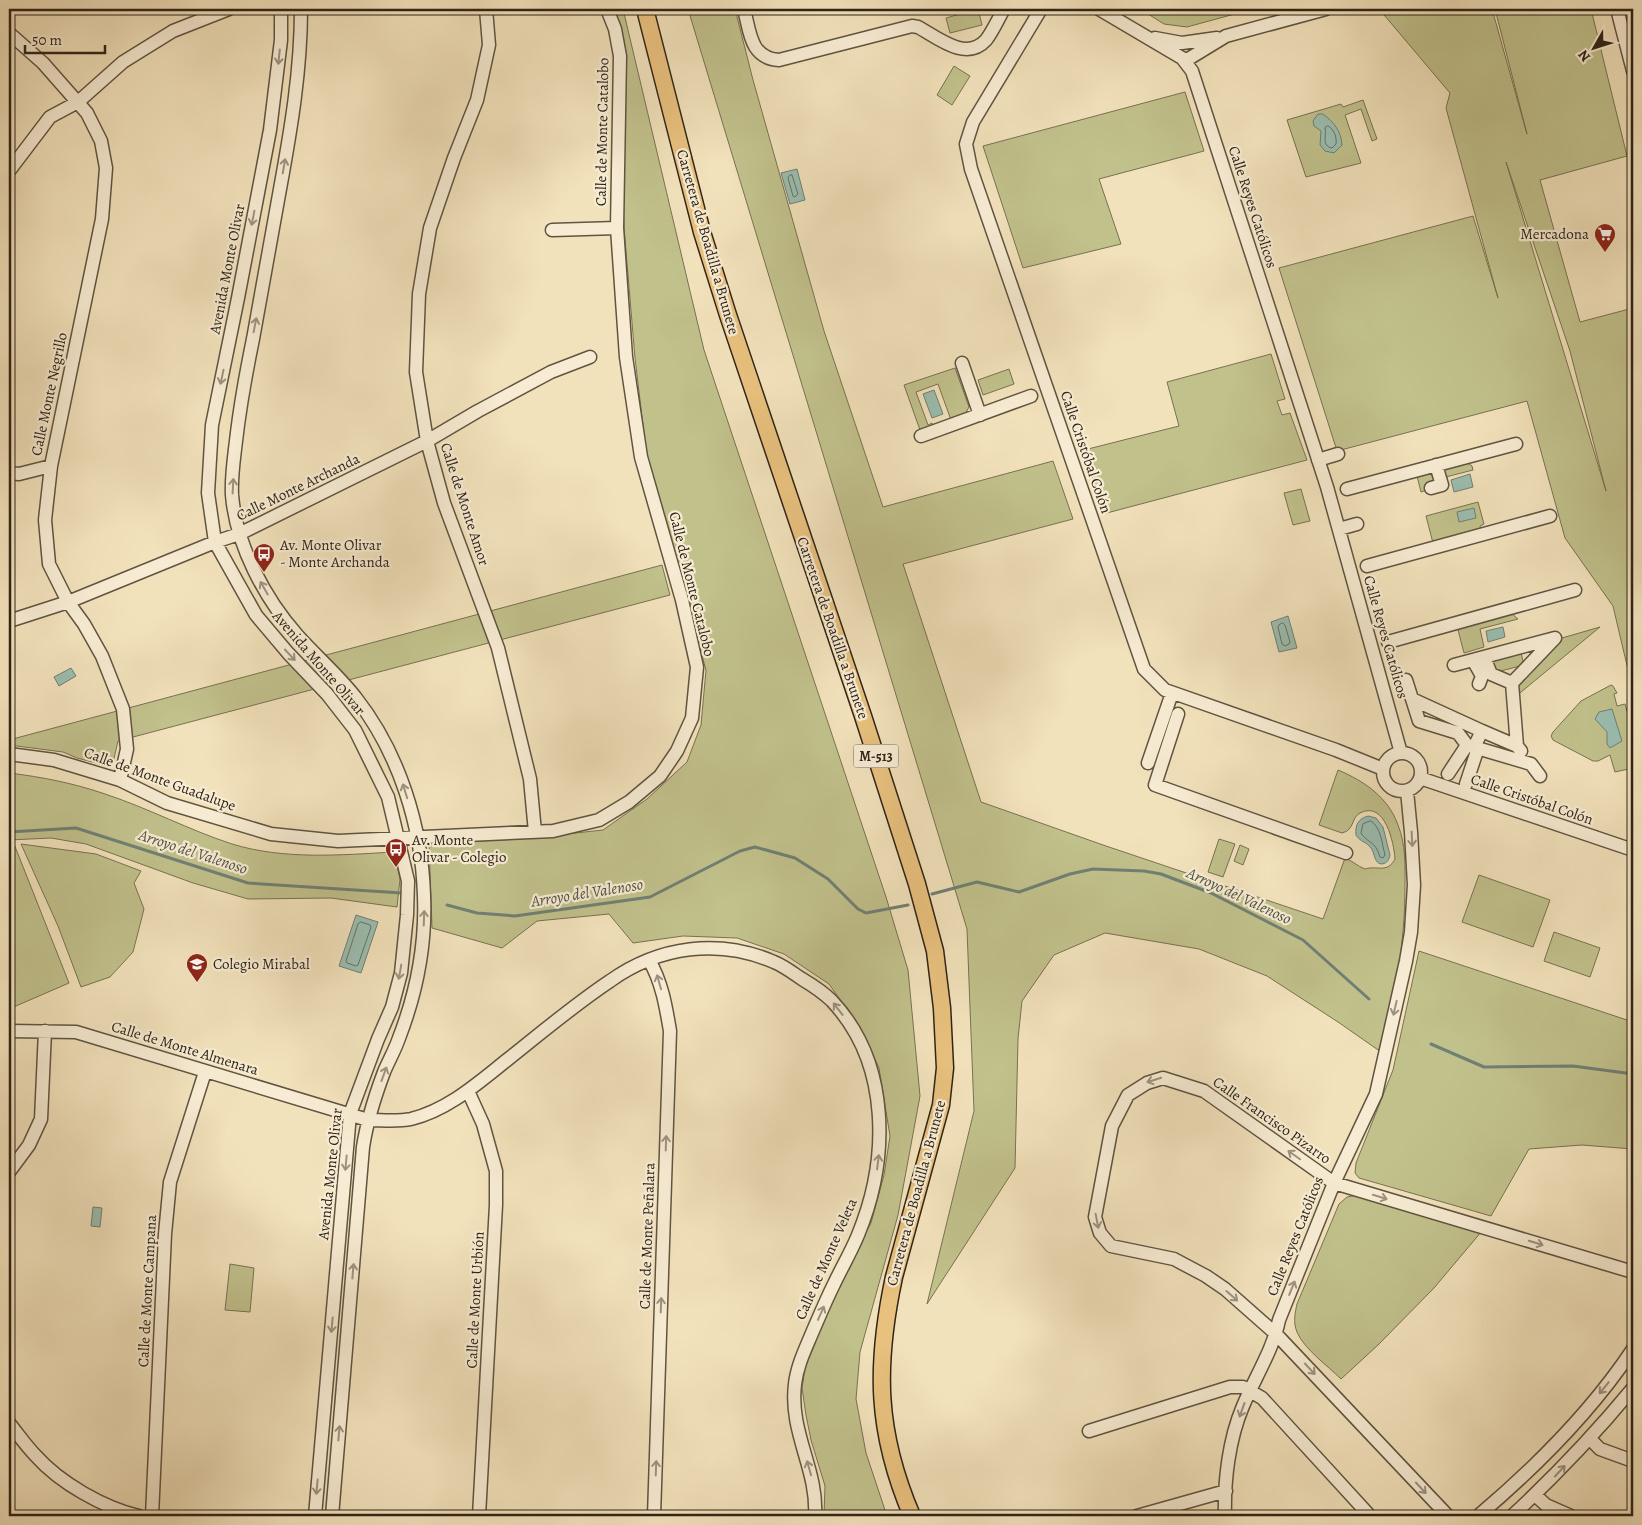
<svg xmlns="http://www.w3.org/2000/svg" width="1642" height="1525" font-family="Alegreya,serif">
  <rect width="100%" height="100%" fill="#f2e2bc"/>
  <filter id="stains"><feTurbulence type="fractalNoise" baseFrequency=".004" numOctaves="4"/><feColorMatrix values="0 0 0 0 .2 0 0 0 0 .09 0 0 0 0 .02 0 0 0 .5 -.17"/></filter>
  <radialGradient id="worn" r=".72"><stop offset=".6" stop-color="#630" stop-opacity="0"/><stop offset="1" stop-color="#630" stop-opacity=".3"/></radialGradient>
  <path fill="#c1c18c" stroke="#787252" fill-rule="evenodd" d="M611,9H623L704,350L886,897L908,970L920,1096L898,1215L860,1352L856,1399L866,1453L887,1516H824L825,1486L811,1440L806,1415L802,1388L806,1362L844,1273L871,1223L884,1175L890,1136L879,1068L862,1031L829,984L784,954L737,938L683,936L633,943L609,914L537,921L502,948L432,928L429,844L530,838L603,830L647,799L687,762L701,725L706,670L647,459L635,358L624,227L619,30Z
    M688,9H735L753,80L824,331L883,507L1053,461L1073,519L903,564L981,802L1106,846L1323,919L1345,858C1353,861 1357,866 1365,869C1377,865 1387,874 1395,859C1394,843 1385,800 1360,813C1353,817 1354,824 1349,829C1348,831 1345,832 1342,833L1319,825L1338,770C1364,781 1388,797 1398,825C1406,845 1405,865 1405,886C1405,943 1395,998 1381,1052L1338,1022L1267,976L1199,949L1105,933L1054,955L1022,1001L1018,1039L1015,1168L927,1304L974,1111L967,929Z
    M978,9L982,25L950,33L946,18Z
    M1140,9H1253L1187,27L1164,24Z
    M1379,9H1492L1527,134L1495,9H1591L1627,156L1540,180L1580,322L1633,308V691L1613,606L1565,538L1527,401L1337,451L1279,268L1473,216L1498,298L1446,108L1450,93ZM1506,162L1570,351L1606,491Z
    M954,66L970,76L952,105L937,95Z
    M1185,92L1204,151L1099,179L1121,244L1023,268L983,146Z
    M1363,100L1377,139L1372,141L1361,109L1345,115L1361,163L1306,177L1287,120L1341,104L1343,107Z
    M1271,354L1285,399L1277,401L1282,415L1290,413L1307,460L1103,514L1084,450L1179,426L1167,382Z
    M955,368L969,407L964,416L951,420L938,384L916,392L928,425L932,423L933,426L920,430L904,385Z
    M1009,369L1014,384L983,395L978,380Z
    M1468,463L1472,466L1473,470L1438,479L1430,489L1421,492L1417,476Z
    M1301,489L1310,521L1293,525L1284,493Z
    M1478,502L1484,524L1480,526L1481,530L1433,543L1426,516Z
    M662,565L670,595L118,741L112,767L77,758L63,752L9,745V740Z
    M1511,613L1518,619L1480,629L1484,647L1464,653L1457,626Z
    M1600,627L1515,697V686L1562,638Z
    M1520,649L1524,665L1493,673L1489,657Z
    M1611,685L1613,686L1617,693L1614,694L1617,706L1625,704L1633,734V768L1615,772L1610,755L1598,761H1593L1553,740L1551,736L1553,732L1581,701Z
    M9,773C42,777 73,783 105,794C148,808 189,830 232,844C284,860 341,855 394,852L400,879L397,907L331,898L248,899L193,883L86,844L51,838L9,840Z
    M1219,839L1235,844L1223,877L1208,872Z
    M14,844L69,983L9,1009V846Z
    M21,844L96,854L141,871L134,883L144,909L133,952L110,977L81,987L58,926Z
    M1240,845L1249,849L1243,865L1234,861Z
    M1479,875L1550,900L1533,947L1462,922Z
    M1554,932L1600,948L1590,977L1544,961Z
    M1419,951L1633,1022V1149L1582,1145L1529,1149L1491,1216L1359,1178L1355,1173L1356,1163L1393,1070Z
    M1357,1195L1482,1231L1434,1288L1378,1345L1341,1379C1328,1366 1304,1349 1297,1332C1293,1323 1295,1313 1297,1304L1339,1204L1347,1197Z
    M230,1264L254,1268L250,1312L225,1310Z"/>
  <path fill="#9bbeb1" stroke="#708074" d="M1318,114H1323C1334,122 1341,131 1342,145L1334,153L1325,151L1320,145L1321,131L1314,126L1313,121Z
    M797,169L805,200L790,204L781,173Z
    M934,390L943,414L932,418L923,394Z
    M1470,474L1473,487L1454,492L1451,480Z
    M1474,508L1476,518L1459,522L1457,512Z
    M1288,616L1297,648L1279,652L1271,622Z
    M1503,627L1505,637L1488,642L1486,631Z
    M71,668L76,676L59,686L54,677Z
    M1612,709L1622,741L1610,748L1607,744V732L1595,719L1599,712Z
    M1368,816L1376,818L1383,827L1390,855C1389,859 1388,863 1382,864C1374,864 1375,853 1371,848C1367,842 1360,842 1356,835C1355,825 1358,819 1368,816Z
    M356,915L378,922L361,973L339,966Z
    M93,1207L102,1208L100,1227L91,1226Z"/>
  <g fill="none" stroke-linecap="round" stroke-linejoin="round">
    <path stroke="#657164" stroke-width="1" d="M1328,126C1334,129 1337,137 1336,144L1332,148C1321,146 1327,136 1325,128Z
      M792,175L798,194L795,197L793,196L788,178L789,176Z
      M1283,623L1285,625L1290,642L1289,644L1285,646L1282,644L1278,627L1279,625Z
      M1371,821C1381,827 1382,844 1385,855L1383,858L1380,857C1375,840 1368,844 1361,833L1363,824Z
      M361,922L370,925L371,927L358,965L356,966L347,963L346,961L358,924Z"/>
    <path stroke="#708074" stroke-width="3" d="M9,832L76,828L248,883L402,893
      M932,894L977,882L1019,892L1070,874L1093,869L1144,871L1161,874L1211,893L1303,940L1369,999
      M447,905L477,913L515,916L650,897L740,851L755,847L795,858L828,879L858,909L866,913L908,905
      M1431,1044L1484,1067L1573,1066L1633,1074"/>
    <g stroke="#605441" stroke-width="15">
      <path id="minor" d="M281,9V40L270,130L238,298L212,425L208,493L215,542L256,615L288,653L327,694L355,730L388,797L408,881L407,915L401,973L392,1007L378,1039L350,1114L315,1516
        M301,9C301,70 291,129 280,189C271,239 262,289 253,339C246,373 240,406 236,441C234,458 231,477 232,495C236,545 265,599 298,636C317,657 339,676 356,698C399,753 422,826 424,896C426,944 416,994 399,1038C395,1050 389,1060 384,1072C375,1096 367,1121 363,1147L332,1516
        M486,9L489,45L477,100L454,158L430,228L419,294L416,372L427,441L444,503L498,648L530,779L535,832
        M744,9C750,32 750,58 779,60L912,26L918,27C938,38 966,62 986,40C993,31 998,19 1004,9
        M1041,9L973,122L966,144L971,169L1144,669L1165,690L1336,750L1383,769
        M1099,9L1182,58L1192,71L1327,487L1401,753
        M1617,9L1633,71
        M9,33L43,63L87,113L101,141L106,168L102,219L51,466L45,520L49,564L68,602L84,624L102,656L123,709L127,749L120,780
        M1155,38L1182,43L1217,38
        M1185,61L1226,36L1326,9
        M9,171L50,117L78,102L123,62L173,31L229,9
        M552,230L617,228
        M962,363L980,415
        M921,436L1031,396
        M1318,460L1338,454
        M9,473L19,474L51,466
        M1431,488L1442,485L1436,465
        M1347,489L1516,444
        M1339,529L1357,524
        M1367,566L1550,516
        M9,621L68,602L215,542L239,534L427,441L478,411L551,372L590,357
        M1388,642L1575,590
        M1484,657L1491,674L1512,683
        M1473,660L1482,676L1479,684
        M1454,665L1555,638L1512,683L1517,746
        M1406,680L1419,721L1458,733L1467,745L1448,774
        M1412,699L1482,731L1474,747
        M1178,714L1155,785L1346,853
        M1482,731L1517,746L1521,751
        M1467,745L1531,764L1540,776
        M1383 772a19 19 0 1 1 38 0a19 19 0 1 1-38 0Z
        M9,754L54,760L120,780L167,803L271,834L338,841L553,831L599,820L629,802L660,776L677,751L692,718L697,667L682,600L641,457L626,357L617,228L620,56L615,29L607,9
        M1148,763L1172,693
        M1420,778L1633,850
        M1466,784L1478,748
        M649,960C662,982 666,1007 670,1031L654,1516
        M9,1031L76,1032L368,1120C382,1120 397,1122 411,1119C448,1110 478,1083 507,1060C541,1033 574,1005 610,981C659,946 719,938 774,962C784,966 793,973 802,979C812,985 823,992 832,1001C891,1064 889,1160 858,1235C851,1252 842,1267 834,1284C826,1300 819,1317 812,1333C805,1350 797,1366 795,1384C789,1433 818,1469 815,1516
        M468,1091L483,1124L496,1171V1205L479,1516
        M9,1172L29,1145L41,1119L45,1031
        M9,1423C18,1434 26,1446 36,1456C60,1483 104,1508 139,1516
        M1089,1431L1230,1387H1243L1262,1398L1370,1516
        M1590,1439L1600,1449L1633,1461
        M1535,1495L1546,1505L1571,1516
        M152,1516L165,1234L170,1182L205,1072
        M1137,1516L1226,1491
        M1225,1516C1224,1480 1229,1439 1243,1406C1255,1377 1273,1350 1279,1320L1334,1183L1376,1094L1406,961L1411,932L1414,885L1411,832L1407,791
        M1448,1516L1276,1334L1225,1289L1206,1276L1174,1259L1111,1246L1100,1233L1095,1217L1112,1126L1128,1095L1147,1083L1163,1078L1204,1091L1334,1183L1633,1272
        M1478,1516C1536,1467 1591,1412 1633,1349
        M1512,1516C1556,1475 1595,1434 1633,1388"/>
    </g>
    <g stroke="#2f2418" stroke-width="19">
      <path id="major" d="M645,9L702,232L728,315L863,716L917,884L935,951L942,1008L945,1068L941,1105L894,1277C875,1366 876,1432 912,1516"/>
    </g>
    <use href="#minor" stroke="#f7ecd3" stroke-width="12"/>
    <use href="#major" stroke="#e9c17e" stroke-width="16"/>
  </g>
  <defs><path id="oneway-shaft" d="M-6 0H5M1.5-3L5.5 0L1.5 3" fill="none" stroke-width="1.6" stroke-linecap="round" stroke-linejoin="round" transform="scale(1.25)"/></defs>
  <g stroke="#9d927f">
    <use href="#oneway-shaft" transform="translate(279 57) rotate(96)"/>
    <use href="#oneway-shaft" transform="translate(284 166) rotate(-80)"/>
    <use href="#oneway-shaft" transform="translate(253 218) rotate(101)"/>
    <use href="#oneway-shaft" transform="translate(255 325) rotate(-79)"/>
    <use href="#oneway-shaft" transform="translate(222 377) rotate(102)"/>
    <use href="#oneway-shaft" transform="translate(233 486) rotate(-87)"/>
    <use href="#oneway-shaft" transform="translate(264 588) rotate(-120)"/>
    <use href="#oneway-shaft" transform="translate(290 655) rotate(47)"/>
    <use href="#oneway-shaft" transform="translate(405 791) rotate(-107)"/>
    <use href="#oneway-shaft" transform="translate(1412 839) rotate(87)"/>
    <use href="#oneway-shaft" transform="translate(424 918) rotate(-88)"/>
    <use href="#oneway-shaft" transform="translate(400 972) rotate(100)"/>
    <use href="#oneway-shaft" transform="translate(659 982) rotate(-106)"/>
    <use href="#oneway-shaft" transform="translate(1395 1008) rotate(103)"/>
    <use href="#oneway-shaft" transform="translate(838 1009) rotate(-128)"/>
    <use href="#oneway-shaft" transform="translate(384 1074) rotate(-70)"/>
    <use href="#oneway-shaft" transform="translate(1154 1080) rotate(162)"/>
    <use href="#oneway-shaft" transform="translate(666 1143) rotate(-88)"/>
    <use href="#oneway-shaft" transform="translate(1294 1155) rotate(-145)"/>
    <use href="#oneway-shaft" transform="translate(878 1162) rotate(-83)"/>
    <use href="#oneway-shaft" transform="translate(346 1163) rotate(95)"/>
    <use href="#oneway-shaft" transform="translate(1380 1197) rotate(17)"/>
    <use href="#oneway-shaft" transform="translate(1097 1221) rotate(79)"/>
    <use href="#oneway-shaft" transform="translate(1536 1243) rotate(17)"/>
    <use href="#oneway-shaft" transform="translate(353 1271) rotate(-85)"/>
    <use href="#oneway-shaft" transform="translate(1292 1288) rotate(-68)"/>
    <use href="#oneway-shaft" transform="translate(1232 1296) rotate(41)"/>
    <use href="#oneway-shaft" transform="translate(661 1305) rotate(-88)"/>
    <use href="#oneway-shaft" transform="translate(821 1313) rotate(-66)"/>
    <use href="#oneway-shaft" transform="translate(332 1325) rotate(95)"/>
    <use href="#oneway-shaft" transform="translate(1310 1369) rotate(47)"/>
    <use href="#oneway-shaft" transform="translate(1604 1388) rotate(129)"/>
    <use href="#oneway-shaft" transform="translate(1242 1410) rotate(110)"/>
    <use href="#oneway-shaft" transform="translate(339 1433) rotate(-85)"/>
    <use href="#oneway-shaft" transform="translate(656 1468) rotate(-88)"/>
    <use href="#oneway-shaft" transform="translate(809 1468) rotate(-106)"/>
    <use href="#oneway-shaft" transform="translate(1560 1471) rotate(-47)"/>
    <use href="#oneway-shaft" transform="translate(317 1487) rotate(95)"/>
    <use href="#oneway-shaft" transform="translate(1421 1488) rotate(47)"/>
  </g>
  <defs>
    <g id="supermarket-pin" transform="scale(1.125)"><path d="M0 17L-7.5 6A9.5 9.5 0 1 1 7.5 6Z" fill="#8f2418" stroke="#f7ecd3"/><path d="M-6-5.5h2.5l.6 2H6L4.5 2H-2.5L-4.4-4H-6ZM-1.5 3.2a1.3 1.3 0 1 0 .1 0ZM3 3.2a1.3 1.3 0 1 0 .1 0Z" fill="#fff"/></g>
    <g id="bus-pin" transform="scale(1.125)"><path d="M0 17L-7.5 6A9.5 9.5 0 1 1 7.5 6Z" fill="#8f2418" stroke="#f7ecd3"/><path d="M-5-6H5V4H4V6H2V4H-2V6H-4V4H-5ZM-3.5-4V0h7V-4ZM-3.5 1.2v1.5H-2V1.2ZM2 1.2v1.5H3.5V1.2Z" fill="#fff"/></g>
    <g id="university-pin" transform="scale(1.125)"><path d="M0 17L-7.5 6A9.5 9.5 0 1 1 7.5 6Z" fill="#8f2418" stroke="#f7ecd3"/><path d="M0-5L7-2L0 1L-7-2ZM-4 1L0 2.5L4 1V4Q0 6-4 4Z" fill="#fff"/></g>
  </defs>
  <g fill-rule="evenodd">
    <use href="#supermarket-pin" x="1605" y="234"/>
    <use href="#bus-pin" x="264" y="554"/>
    <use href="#bus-pin" x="396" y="849"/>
    <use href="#university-pin" x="197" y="964"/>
  </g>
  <g text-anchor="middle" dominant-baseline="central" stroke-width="4.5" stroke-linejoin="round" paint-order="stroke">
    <rect fill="#f7ecd3" stroke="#6b6050" stroke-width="1" x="853.5" y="744.5" width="45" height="23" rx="4"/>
    <g font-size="14" font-weight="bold" fill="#2f2418">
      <text x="876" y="756">M-513</text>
    </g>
    <g font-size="15" fill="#2f2418" stroke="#f7ecd3">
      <text transform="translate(602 132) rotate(-89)">Calle de Monte Catalobo</text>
      <text transform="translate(1253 207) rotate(72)">Calle Reyes Católicos</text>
      <text transform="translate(708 242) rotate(74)">Carretera de Boadilla a Brunete</text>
      <text transform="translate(227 269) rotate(-79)">Avenida Monte Olivar</text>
      <text transform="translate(49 394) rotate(-78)">Calle Monte Negrillo</text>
      <text transform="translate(1086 452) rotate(71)">Calle Cristóbal Colón</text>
      <text transform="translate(298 487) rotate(-26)">Calle Monte Archanda</text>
      <text transform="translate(465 504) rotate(72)">Calle de Monte Amor</text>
      <text transform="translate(692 584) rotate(76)">Calle de Monte Catalobo</text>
      <text transform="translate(833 628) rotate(71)">Carretera de Boadilla a Brunete</text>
      <text transform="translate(1386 637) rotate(74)">Calle Reyes Católicos</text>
      <text transform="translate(319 663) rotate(49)">Avenida Monte Olivar</text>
      <text transform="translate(160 779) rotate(20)">Calle de Monte Guadalupe</text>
      <text transform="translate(1532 799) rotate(19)">Calle Cristóbal Colón</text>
      <text transform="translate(185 1048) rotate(17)">Calle de Monte Almenara</text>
      <text transform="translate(1272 1120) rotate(35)">Calle Francisco Pizarro</text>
      <text transform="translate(330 1174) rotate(-84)">Avenida Monte Olivar</text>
      <text transform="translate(916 1193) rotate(-75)">Carretera de Boadilla a Brunete</text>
      <text transform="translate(647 1236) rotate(-88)">Calle de Monte Peñalara</text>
      <text transform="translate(1295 1236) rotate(-68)">Calle Reyes Católicos</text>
      <text transform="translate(826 1259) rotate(-66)">Calle de Monte Veleta</text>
      <text transform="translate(147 1291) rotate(-87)">Calle de Monte Campana</text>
      <text transform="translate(475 1300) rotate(-87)">Calle de Monte Urbión</text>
    </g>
    <g font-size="15" fill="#2f2418" stroke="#f7ecd3" text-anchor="start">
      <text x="1589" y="234" text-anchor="end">Mercadona</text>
      <text x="280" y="545">Av. Monte Olivar<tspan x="280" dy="17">- Monte Archanda</tspan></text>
      <text x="412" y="840">Av. Monte<tspan x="412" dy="17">Olivar - Colegio</tspan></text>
      <text x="213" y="964">Colegio Mirabal</text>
    </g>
    <g font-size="16" font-style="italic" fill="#4f5246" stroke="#f7ecd3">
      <text transform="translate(193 852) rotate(18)">Arroyo del Valenoso</text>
      <text transform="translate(587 893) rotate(-9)">Arroyo del Valenoso</text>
      <text transform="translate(1239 896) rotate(25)">Arroyo del Valenoso</text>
    </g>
  </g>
  <rect width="1642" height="1525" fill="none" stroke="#f2e2bc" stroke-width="30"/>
  <rect x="10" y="10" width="1622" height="1505" fill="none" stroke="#2f2418" stroke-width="2.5"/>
  <rect x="15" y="15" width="1612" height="1495" fill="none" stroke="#2f2418"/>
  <g transform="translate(1594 48) rotate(231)" stroke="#f7ecd3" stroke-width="4" paint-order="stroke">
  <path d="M0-4L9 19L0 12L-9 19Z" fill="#2f2418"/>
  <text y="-8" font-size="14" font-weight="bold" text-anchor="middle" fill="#2f2418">N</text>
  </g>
  <path d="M25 45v8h80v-8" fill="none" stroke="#2f2418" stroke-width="2.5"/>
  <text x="32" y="45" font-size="15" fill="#2f2418" stroke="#f7ecd3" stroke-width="4" paint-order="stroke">50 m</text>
  <rect width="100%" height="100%" filter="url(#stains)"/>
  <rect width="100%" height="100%" fill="url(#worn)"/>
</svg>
